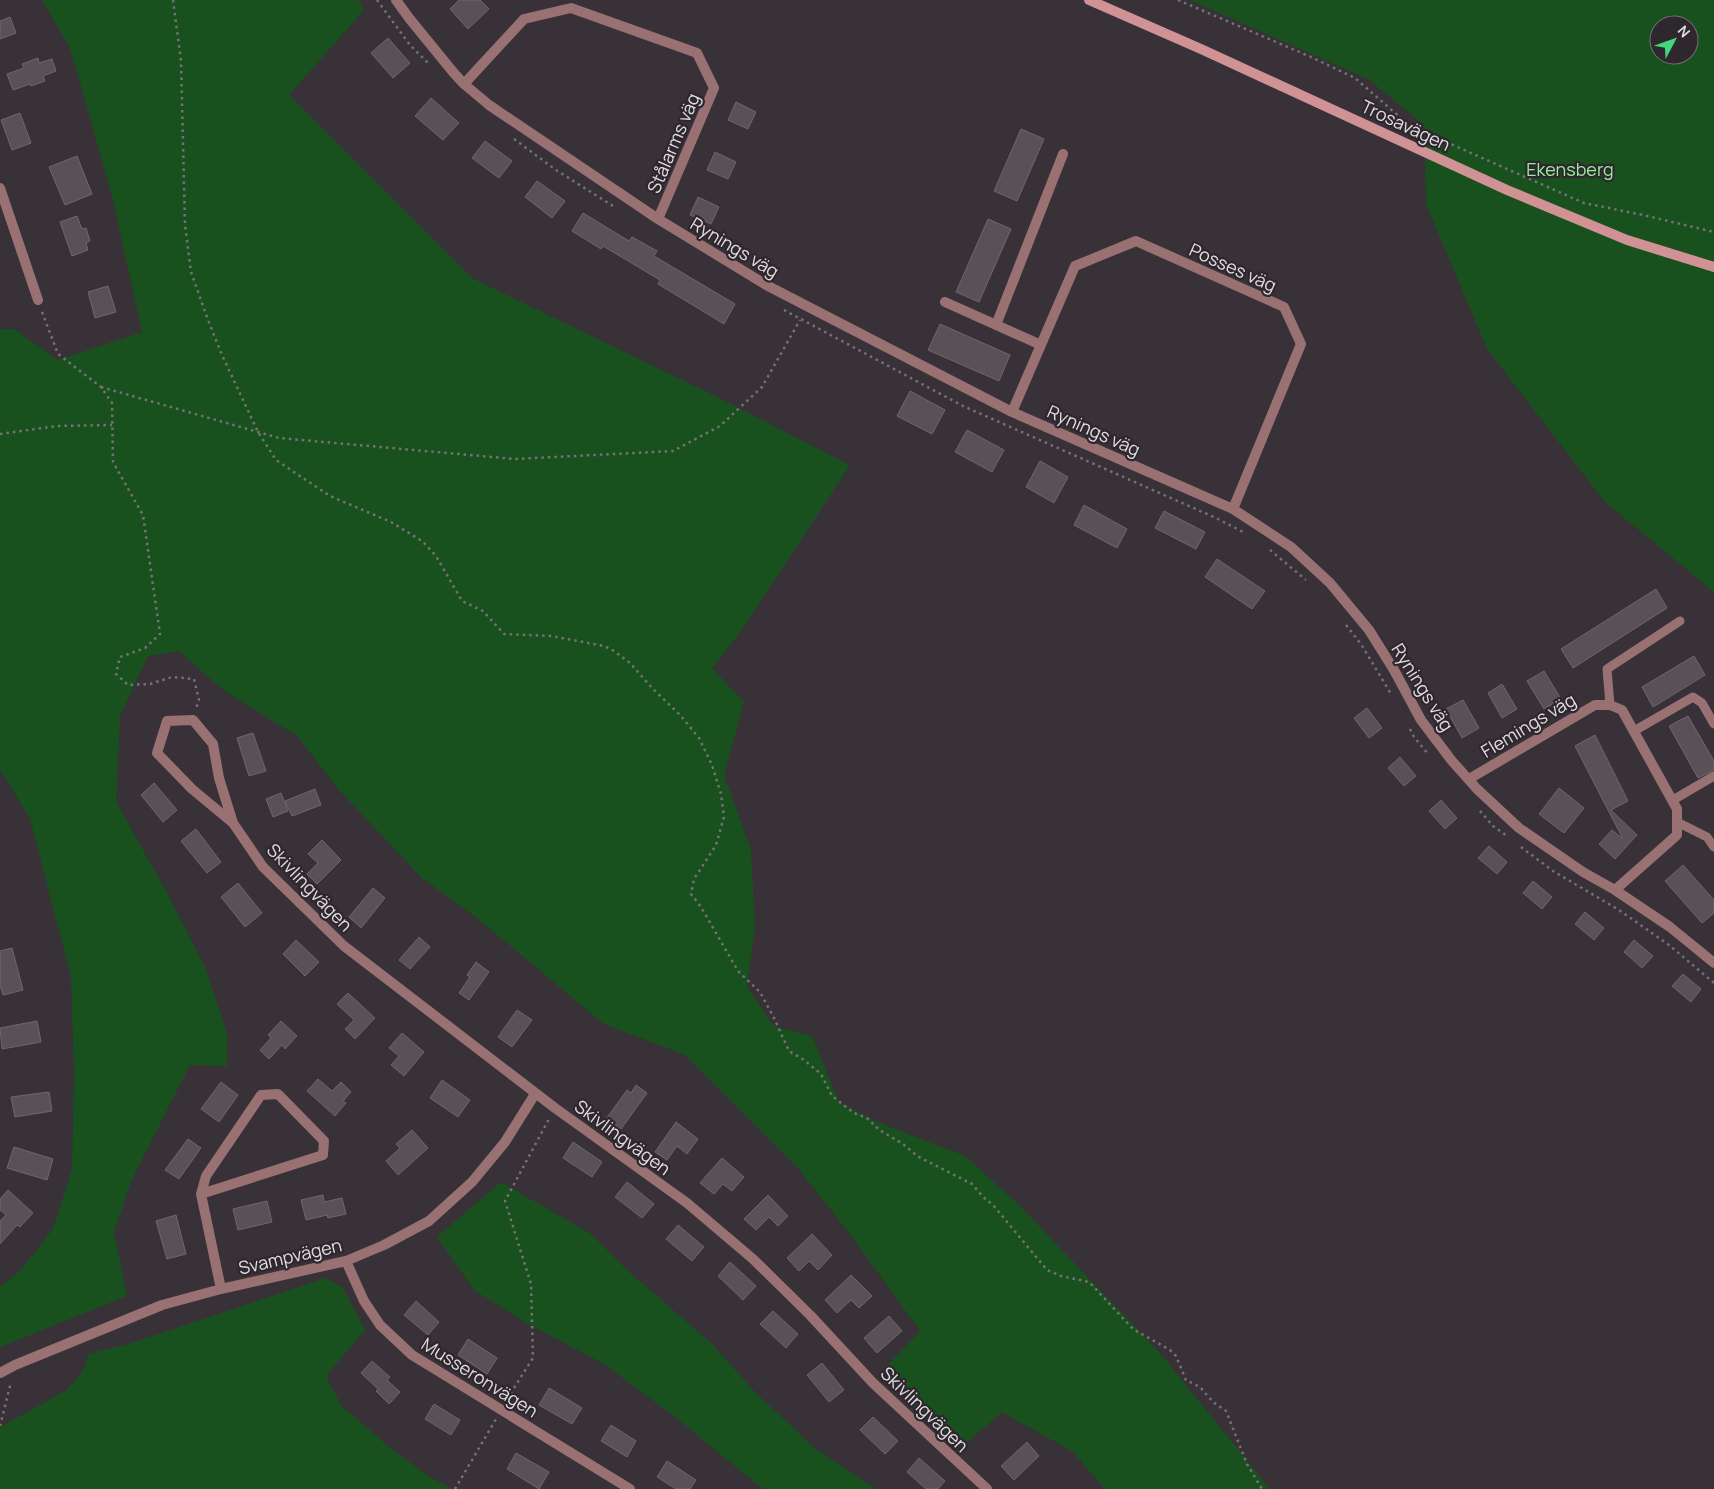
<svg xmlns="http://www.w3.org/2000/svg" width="1714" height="1489" font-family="Manrope,sans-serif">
  <rect width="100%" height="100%" fill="#383138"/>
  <path fill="#18511e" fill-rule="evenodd" d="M42,0H358L364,10L289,95L472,278L709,393L850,465L741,631L712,668L744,702L724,775L751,850L755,927L747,986L773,1026L812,1036L839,1102L875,1121L965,1156L1020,1206L1160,1353L1270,1489H1105L1073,1452L1002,1412L962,1447L921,1413L880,1373L920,1331L853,1238L797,1167L685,1055L604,1024L477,918L422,878L340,791L297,736L223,690L179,651L148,656L120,716L116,802L165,889L205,967L227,1033V1066L190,1065L132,1179L114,1232L127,1296L0,1347V1287L20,1271L53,1229L72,1169L74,1074L71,977L30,819L0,769V329H14L58,360L142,332L112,196L80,82L69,46Z
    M1190,0H1714V592L1605,502L1487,349L1426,204L1424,125L1368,79ZM1659,25H1689V55H1659Z
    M501,1182L591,1234L628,1271L709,1341L756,1393L816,1449L876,1489H763L675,1417L604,1364L526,1323L474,1290L437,1237Z
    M326,1278L343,1288L365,1330L326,1376L341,1405L390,1448L430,1477L452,1489H0V1427L67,1390L84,1369L88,1354L132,1343Z"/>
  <path fill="#5a5157" stroke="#70666d" d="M459,0H480L489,9L468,29L450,9Z
    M10,17L16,33L0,39V21Z
    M388,38L410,63L393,78L371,53Z
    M38,58L39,63L52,59L56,71L43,76L45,81L31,86L30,84L13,90L7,74L24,68L22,64Z
    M431,98L459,123L443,140L415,116Z
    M736,102L756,112L748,129L728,120Z
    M20,113L31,143L12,150L1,120Z
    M1021,129L1044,139L1017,201L994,191Z
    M485,141L512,161L499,178L472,158Z
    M715,152L736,162L728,179L707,170Z
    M77,156L92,194L65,205L49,167Z
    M537,181L565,201L552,218L525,197Z
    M698,197L719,207L711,224L690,215Z
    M583,213L629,241L632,237L657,251L654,256L735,304L724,324L658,284L660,280L603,246L601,249L572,231Z
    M77,216L82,229L86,228L90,241L86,243L88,250L72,256L60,222Z
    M988,219L1011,229L979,302L956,292Z
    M108,286L116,312L95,318L88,292Z
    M940,324L1010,355L999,381L928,350Z
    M910,391L945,410L932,434L897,416Z
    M967,430L1004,450L992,472L955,452Z
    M1040,461L1068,477L1054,503L1026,487Z
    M1084,505L1127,529L1117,548L1074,525Z
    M1164,511L1205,532L1196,549L1155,528Z
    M1217,559L1265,591L1252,609L1205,577Z
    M1656,589L1667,608L1573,668L1561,649Z
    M1694,656L1705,675L1653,707L1642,687Z
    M1544,671L1561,699L1544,709L1527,681Z
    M1502,684L1517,709L1502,718L1488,693Z
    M1463,700L1479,728L1462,738L1446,709Z
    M1367,708L1382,728L1369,738L1354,718Z
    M1688,716L1714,761V770L1698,778L1669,726Z
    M253,733L266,771L249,776L237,738Z
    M1595,735L1628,801L1611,810L1637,835L1615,859L1599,844L1612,830L1623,839L1575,746Z
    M1400,757L1416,776L1404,786L1388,768Z
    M154,783L177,810L163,822L141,795Z
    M1559,788L1584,808L1564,833L1539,814Z
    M315,789L321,805L292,816L285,801Z
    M281,793L288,811L273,817L266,799Z
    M1441,800L1457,818L1445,829L1429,811Z
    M196,829L221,862L207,873L181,841Z
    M322,840L341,860L317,884L307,874L318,863L308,854Z
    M1489,846L1507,862L1497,874L1478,858Z
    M1683,865L1714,900V913L1702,923L1665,881Z
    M1533,881L1552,897L1542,909L1523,893Z
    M238,883L262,913L245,927L221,897Z
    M373,888L385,898L361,928L349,917Z
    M1585,912L1604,928L1594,940L1575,924Z
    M419,937L430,947L410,969L399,960Z
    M296,940L319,962L305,976L283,954Z
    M1634,940L1653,956L1642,968L1624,952Z
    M12,948L23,990L3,995L0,985V951Z
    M476,962L489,972L469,1000L459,993L470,977L467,975Z
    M1683,974L1701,989L1691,1002L1672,986Z
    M348,993L375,1018L355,1039L345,1029L354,1020L337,1004Z
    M517,1010L532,1020L512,1047L498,1037Z
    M37,1021L41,1042L2,1049L0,1028Z
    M281,1021L297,1036L285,1049L282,1045L269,1059L260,1050L271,1038L268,1035Z
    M402,1033L424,1052L404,1076L391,1065L399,1056L389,1048Z
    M318,1079L332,1091L341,1082L351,1092L343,1101L346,1103L335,1116L307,1091Z
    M442,1080L470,1100L458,1117L430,1098Z
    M221,1082L238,1095L219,1122L201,1109Z
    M636,1085L647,1093L621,1129L606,1119L627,1090L631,1093Z
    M49,1092L52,1111L15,1117L11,1097Z
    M676,1122L698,1139L687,1154L677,1146L667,1160L655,1152Z
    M412,1130L428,1148L398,1175L386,1161L400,1148L396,1144Z
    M188,1139L201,1148L179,1179L165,1170Z
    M573,1142L602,1162L592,1177L563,1158Z
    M14,1147L53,1159L47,1180L7,1168Z
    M722,1158L744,1177L732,1191L723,1184L714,1194L700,1183Z
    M627,1182L654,1204L642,1218L615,1197Z
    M8,1190L33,1213L20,1227L17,1225L0,1244V1221L6,1215L0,1210V1199Z
    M323,1195L324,1202L342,1198L346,1214L328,1218L327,1215L306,1220L301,1200Z
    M768,1195L788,1216L778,1226L769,1217L756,1230L744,1219Z
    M267,1201L272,1222L238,1230L233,1209Z
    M176,1215L186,1254L167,1259L156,1221Z
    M678,1225L704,1247L692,1261L666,1239Z
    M812,1234L832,1255L818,1270L809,1261L799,1271L787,1258Z
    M730,1262L756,1286L743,1300L718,1276Z
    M851,1275L872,1296L859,1308L851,1300L837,1313L825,1300Z
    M416,1301L439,1322L428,1335L404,1315Z
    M773,1311L798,1334L786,1348L760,1324Z
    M889,1316L902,1331L877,1353L864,1338Z
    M468,1339L497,1358L487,1374L458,1355Z
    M372,1361L390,1377L387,1380L400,1392L389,1404L376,1391L378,1389L361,1373Z
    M822,1363L844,1390L829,1402L807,1375Z
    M549,1388L582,1408L572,1424L539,1405Z
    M434,1404L460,1420L451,1435L425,1419Z
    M873,1417L898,1441L885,1454L860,1430Z
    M611,1425L636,1441L627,1457L601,1441Z
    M1027,1442L1039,1456L1014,1480L1001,1466Z
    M516,1453L549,1472L539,1489L507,1469Z
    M919,1458L945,1481L938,1489H926L907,1472Z
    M667,1461L696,1480L690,1489H676L657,1477Z"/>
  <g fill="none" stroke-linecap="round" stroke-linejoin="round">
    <path stroke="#777177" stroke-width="2.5" stroke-dasharray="2.5 4" stroke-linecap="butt" d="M173,0L181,61L185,225L191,272L208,320L222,355L258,432L276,460L330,496L391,522L422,541L436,556L462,601L483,611L504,634L551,636L604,646L614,651L630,663L653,689L681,716L699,738L712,765L721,794L724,817L716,845L694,879L691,894L701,907L738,971L760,992L774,1018L789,1051L804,1060L821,1074L832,1096L854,1113L867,1118L878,1129L903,1144L917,1156L972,1184L983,1197L993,1205L1047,1270L1061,1276L1089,1282L1133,1329L1170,1350L1176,1356L1186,1380L1200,1387L1213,1402L1226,1411L1247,1464L1262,1489
      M377,0L410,45L428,63
      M1178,0L1311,57L1355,78L1410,126L1584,203L1643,215L1714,232
      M514,139L556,170L613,206
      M784,310L963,406L1216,518L1245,533
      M42,312L58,354L101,387L112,403L113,462L143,515L160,634L145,648L120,657L116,674L128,685L150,684L172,677L194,679L199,700L196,709
      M101,387L279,438L515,459L673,451L720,426L762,387L800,320
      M0,434L57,426L112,425
      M1270,550L1306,580
      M1346,625L1361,644L1391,694
      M1410,729L1414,737L1429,755
      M1480,811L1493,826L1507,836
      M1521,847L1553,871L1619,910L1669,945L1714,983
      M507,1399L533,1358L531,1284L505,1201L549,1119
      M0,1426L11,1382
      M455,1489L496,1419"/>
    <path stroke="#997173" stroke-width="9" d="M1610,705L1607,669L1680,621
      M1634,731L1693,697L1702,703L1714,724
      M1673,800L1714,776
      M1677,822L1707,837L1714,847"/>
    <path stroke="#997173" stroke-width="10" d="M396,0L409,18L453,72L464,84L489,105L658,219L768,286L1012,412L1233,509L1291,547L1330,583L1369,630L1394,670L1421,720L1452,761L1477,789L1519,828L1583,872L1615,890L1670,927L1714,963
      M464,84L524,19L571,8L697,53L714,88L658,219
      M0,188L38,300
      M945,302L1041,345
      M996,325L1063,154
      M1012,412L1075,266L1136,241L1284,307L1301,344L1233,509
      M1469,779L1595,705H1610L1622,710L1677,809V835L1615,890
      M233,823L219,778L213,744L193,720L167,721L157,753L192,789L233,823L263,867L344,946L555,1108L687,1203L753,1259L810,1315L873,1383L987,1489
      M201,1194L323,1155L324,1141L278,1094L261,1095L206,1176L201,1194L221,1289
      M346,1261L364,1301L380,1325L412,1355L630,1489
      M0,1373L15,1365L162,1305L221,1289L346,1261L384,1245L429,1221L472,1182L505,1142L535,1094"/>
    <path stroke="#d19296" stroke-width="10" d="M1089,0L1201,49L1507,190L1627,240L1714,267"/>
  </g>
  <g text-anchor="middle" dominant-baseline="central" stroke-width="4.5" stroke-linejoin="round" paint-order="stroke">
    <g font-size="18" fill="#e0dce0" stroke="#2e272e">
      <text transform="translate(1406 125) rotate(25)">Trosavägen</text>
      <text transform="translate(673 143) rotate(-67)">Stålarms väg</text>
      <text transform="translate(735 247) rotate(31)">Rynings väg</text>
      <text transform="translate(1233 267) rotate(24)">Posses väg</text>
      <text transform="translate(1094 430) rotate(24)">Rynings väg</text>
      <text transform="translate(1423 687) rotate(58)">Rynings väg</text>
      <text transform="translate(1528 725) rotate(-31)">Flemings väg</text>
      <text transform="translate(310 887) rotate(46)">Skivlingvägen</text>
      <text transform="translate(623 1137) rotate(36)">Skivlingvägen</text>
      <text transform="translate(290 1256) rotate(-13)">Svampvägen</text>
      <text transform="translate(480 1377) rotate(32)">Musseronvägen</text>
      <text transform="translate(925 1409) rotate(44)">Skivlingvägen</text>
    </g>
    <g font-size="18" fill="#98ef9b" stroke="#2e272e">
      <text x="1570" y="169">Ekensberg</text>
    </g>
  </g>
  <g transform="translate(1674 40) rotate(49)"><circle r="24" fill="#2e272e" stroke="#756f75"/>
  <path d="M0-4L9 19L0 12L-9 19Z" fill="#42d77c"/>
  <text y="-8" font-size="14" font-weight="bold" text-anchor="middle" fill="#e0dce0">N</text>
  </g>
</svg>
